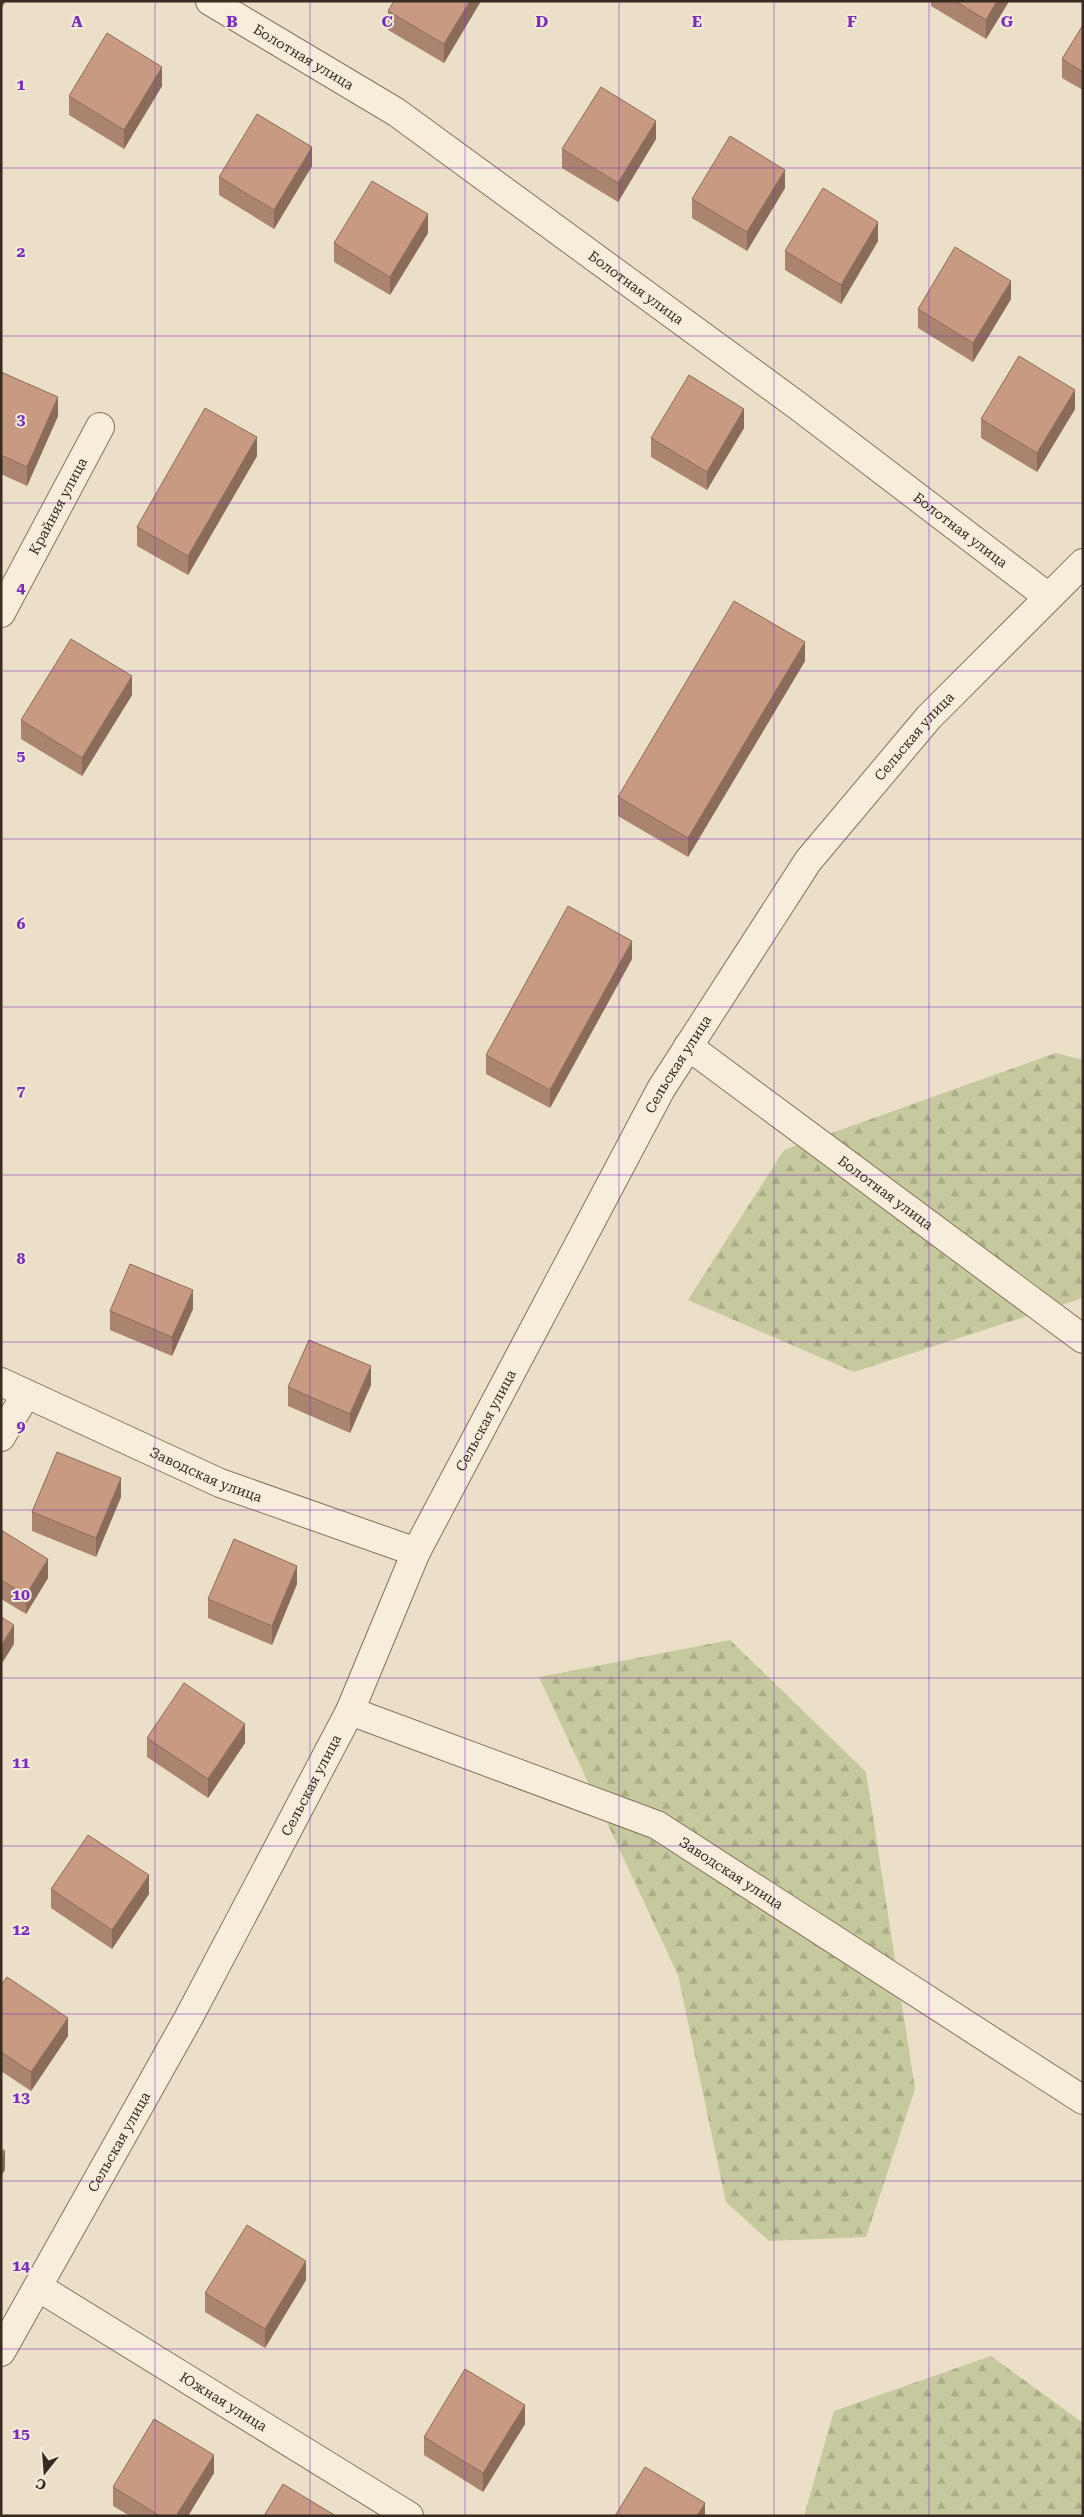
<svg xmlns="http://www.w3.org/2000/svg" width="1084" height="2517" font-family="'Roboto Serif',serif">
  <defs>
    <pattern id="forest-firs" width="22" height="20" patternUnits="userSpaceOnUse" patternTransform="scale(1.25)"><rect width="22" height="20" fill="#c6c99d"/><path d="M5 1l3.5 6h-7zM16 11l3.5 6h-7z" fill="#abad87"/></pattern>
  </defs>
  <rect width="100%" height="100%" fill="#ebdfc8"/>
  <path fill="url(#forest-firs)" d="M1056,1053L1083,1060V1298L854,1372L688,1300L784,1150Z
    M730,1640L866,1772L915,2089L866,2237L769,2241L726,2202L678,1975L539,1677Z
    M991,2356L1083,2423V2516H804L834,2411Z"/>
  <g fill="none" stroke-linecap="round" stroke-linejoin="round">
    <g stroke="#86725e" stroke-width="30">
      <g id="minor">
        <path id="s1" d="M210,1L396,112L798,406L1047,596"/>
        <path id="s2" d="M1,613L100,427"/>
        <path id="s3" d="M688,1046L1083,1339"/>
        <path id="s4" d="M1,1382L220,1483L416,1552"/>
        <path d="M1,1437L26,1394"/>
        <path id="s5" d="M350,1711L657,1825L1083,2100"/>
        <path id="s6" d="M38,2287L409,2516"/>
        <path id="s7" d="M1,2352L189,2017L350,1711L416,1552L661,1089L808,861L929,717L1083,563"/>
      </g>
    </g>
    <use href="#minor" stroke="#f7eddb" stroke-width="28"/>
  </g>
  <path fill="#ab846f" d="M481,1L444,63L388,30V11Z
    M931,1H1008V3L986,39L931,6Z
    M1083,25V90L1062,78V59Z
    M162,86L124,149L69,115V96Z
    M656,139L618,202L562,168V149Z
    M312,166L274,229L219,195V177Z
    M785,188L747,251L692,218V199Z
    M428,233L390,295L334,262V243Z
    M878,241L841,304L785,270V251Z
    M1011,299L973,362L918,328V309Z
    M1,372L58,416L27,486L1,474Z
    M1075,409L1037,472L981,438V419Z
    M744,428L707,490L651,457V438Z
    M257,456L188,575L137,546V527Z
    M805,661L688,857L618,816V797Z
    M132,695L82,776L21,739V720Z
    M632,959L550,1108L486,1074V1055Z
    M193,1309L172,1356L110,1330V1311Z
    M371,1385L350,1433L288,1406V1387Z
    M121,1497L96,1557L32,1531V1512Z
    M1,1530L48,1578L26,1614L1,1599Z
    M297,1584L272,1645L208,1618V1599Z
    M147,1738L245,1743L208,1798L147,1757Z
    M51,1889L149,1894L112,1949L51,1908Z
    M1,1985L68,2036L31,2091L1,2071Z
    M306,2280L265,2348L205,2312V2293Z
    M525,2424L483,2492L424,2455V2437Z
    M214,2473L188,2516H130L113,2506V2487Z"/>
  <path fill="#8b6c5a" d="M1,1H6L1,9Z
    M470,1H481L444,63V44Z
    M997,1H1008V3L986,39V20Z
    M162,67V86L124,149V130Z
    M656,121V139L618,202V183Z
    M312,147V166L274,229V210Z
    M785,170V188L747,251V232Z
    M428,214V233L390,295V277Z
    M878,222V241L841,304V285Z
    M1011,281V299L973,362V343Z
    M1075,390V409L1037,472V453Z
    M58,397V416L27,486V467Z
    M744,409V428L707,490V472Z
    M257,437V456L188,575V556Z
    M805,642V661L688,857V838Z
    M132,676V695L82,776V758Z
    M632,941V959L550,1108V1090Z
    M193,1290V1309L172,1356V1337Z
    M371,1366V1385L350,1433V1414Z
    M121,1478V1497L96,1557V1538Z
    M48,1559V1578L26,1614V1595Z
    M297,1566V1584L272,1645V1626Z
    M14,1625V1644L1,1665V1646Z
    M245,1724V1743L208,1798V1779Z
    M149,1875V1894L112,1949V1930Z
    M68,2018V2036L31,2091V2072Z
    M5,2151V2170L1,2176V2157Z
    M306,2261V2280L265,2348V2329Z
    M525,2405V2424L483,2492V2473Z
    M214,2455V2473L188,2516H176Z
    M705,2503V2516H697Z"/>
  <path fill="#c79a81" stroke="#8b6c5a" d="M394,1H470L444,44L388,11Z
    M955,1H997L986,20Z
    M1083,25V72L1062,59Z
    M107,33L162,67L124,130L69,96Z
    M601,87L656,121L618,183L562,149Z
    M257,114L312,147L274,210L219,177Z
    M730,136L785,170L747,232L692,199Z
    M372,181L428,214L390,277L334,243Z
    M823,188L878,222L841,285L785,251Z
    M955,247L1011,281L973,343L918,309Z
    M1019,356L1075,390L1037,453L981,419Z
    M1,372L58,397L27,467L1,455Z
    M689,375L744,409L707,472L651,438Z
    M205,408L257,437L188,556L137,527Z
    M734,601L805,642L688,838L618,797Z
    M71,639L132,676L82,758L21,720Z
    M568,906L632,941L550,1090L486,1055Z
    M130,1264L193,1290L172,1337L110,1311Z
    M309,1340L371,1366L350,1414L288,1387Z
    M57,1452L121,1478L96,1538L32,1512Z
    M1,1530L48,1559L26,1595L1,1580Z
    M234,1539L297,1566L272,1626L208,1599Z
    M1,1617L14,1625L1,1646Z
    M184,1683L245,1724L208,1779L147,1738Z
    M88,1835L149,1875L112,1930L51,1889Z
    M7,1977L68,2018L31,2072L1,2052V1985Z
    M1,2149L5,2151L1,2157Z
    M247,2225L306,2261L265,2329L205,2293Z
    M465,2369L525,2405L483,2473L424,2437Z
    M154,2419L214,2455L176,2516H160L113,2487Z
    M645,2467L705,2503L697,2516H615Z
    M283,2484L336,2516H264Z"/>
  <path fill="none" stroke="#7b2cbf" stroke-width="1" stroke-opacity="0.55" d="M155,1V2516M310,1V2516M465,1V2516M619,1V2516M774,1V2516M929,1V2516M1,168H1083M1,336H1083M1,503H1083M1,671H1083M1,839H1083M1,1007H1083M1,1175H1083M1,1342H1083M1,1510H1083M1,1678H1083M1,1846H1083M1,2014H1083M1,2181H1083M1,2349H1083"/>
  <g text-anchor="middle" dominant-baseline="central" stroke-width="4" stroke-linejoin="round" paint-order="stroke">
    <g font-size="14" fill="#382b21" stroke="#f3ead7">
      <text stroke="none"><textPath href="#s1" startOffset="109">Болотная улица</textPath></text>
      <text stroke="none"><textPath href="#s1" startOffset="514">Болотная улица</textPath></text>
      <text stroke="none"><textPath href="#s2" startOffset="121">Крайняя улица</textPath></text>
      <text stroke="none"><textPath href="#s1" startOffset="919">Болотная улица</textPath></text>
      <text stroke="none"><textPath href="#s7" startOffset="1861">Сельская улица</textPath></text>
      <text stroke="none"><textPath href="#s7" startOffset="1456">Сельская улица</textPath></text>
      <text stroke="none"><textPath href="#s3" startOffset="246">Болотная улица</textPath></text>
      <text stroke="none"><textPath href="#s7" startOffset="1051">Сельская улица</textPath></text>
      <text stroke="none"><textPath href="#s4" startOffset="225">Заводская улица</textPath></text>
      <text stroke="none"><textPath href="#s7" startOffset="646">Сельская улица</textPath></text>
      <text stroke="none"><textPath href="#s5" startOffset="416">Заводская улица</textPath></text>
      <text stroke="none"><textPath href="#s7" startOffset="241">Сельская улица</textPath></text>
      <text stroke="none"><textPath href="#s6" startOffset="218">Южная улица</textPath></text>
    </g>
  </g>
  <g font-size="16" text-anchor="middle" font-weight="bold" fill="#7b2cbf" stroke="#f3ead7" stroke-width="4" stroke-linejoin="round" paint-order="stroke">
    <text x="77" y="27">A</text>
    <text x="232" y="27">B</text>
    <text x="387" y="27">C</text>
    <text x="542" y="27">D</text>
    <text x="697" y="27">E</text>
    <text x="852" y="27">F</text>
    <text x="1007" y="27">G</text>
    <text x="21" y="90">1</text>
    <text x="21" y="257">2</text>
    <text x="21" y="425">3</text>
    <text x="21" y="593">4</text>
    <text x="21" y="761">5</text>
    <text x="21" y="929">6</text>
    <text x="21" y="1096">7</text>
    <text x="21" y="1264">8</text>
    <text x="21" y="1432">9</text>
    <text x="21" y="1600">10</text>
    <text x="21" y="1768">11</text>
    <text x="21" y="1935">12</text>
    <text x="21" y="2103">13</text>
    <text x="21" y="2271">14</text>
    <text x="21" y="2439">15</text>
  </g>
  <rect width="1084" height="2517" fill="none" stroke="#382b21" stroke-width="5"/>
  <g transform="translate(45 2472) rotate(197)" stroke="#f3ead7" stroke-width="4" paint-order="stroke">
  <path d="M0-4L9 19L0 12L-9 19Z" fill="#382b21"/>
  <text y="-8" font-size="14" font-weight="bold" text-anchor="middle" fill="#382b21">С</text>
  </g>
</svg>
